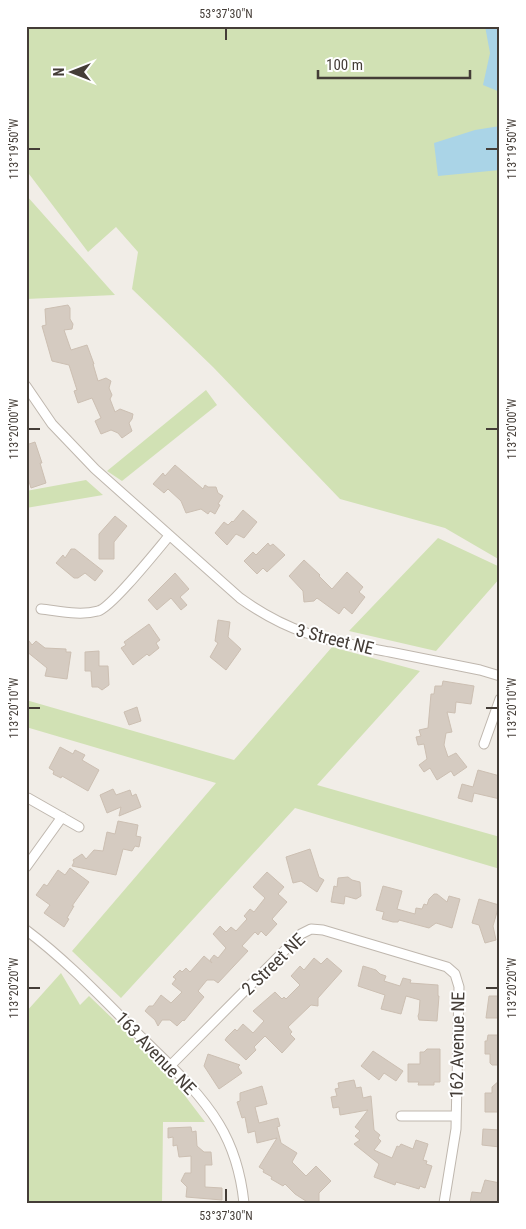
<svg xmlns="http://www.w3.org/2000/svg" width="526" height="1229" font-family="'Roboto Condensed',sans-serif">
  <rect width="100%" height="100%" fill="#f1ede7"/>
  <path fill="#d1e1b4" d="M26,26H500V560L445,528L340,499L213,367L132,289L138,252L116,227L88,252L26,170Z
    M26,195L115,295L26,299Z
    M206,390L217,405L122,481L107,471Z
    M86,480L103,495L26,508V491Z
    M438,538L500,567V578L436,651L349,631Z
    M332,647L420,671L317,785L500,837V869L295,808L121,998L72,951L216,783L26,727V700L234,760Z
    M61,973L80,1005L89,996L163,1067L205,1122H163L162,1203H26V1012Z"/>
  <path fill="#aad4e7" d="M485,26H500V92L483,85L490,53Z
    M500,126V170L438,176L434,143L475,130Z"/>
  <path fill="#d5cbc1" stroke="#ccbfb2" d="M68,305L70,308V319L73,324L72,329L64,330L71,350L87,345L94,364H93L98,381L106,378L111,381L109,388L112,395L110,399L115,412L120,409L133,414L132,419L129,423L132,431L122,438L118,433L111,430L101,434L95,421L101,418L92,398L78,403L74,391L77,390L69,365L52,361L42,326L46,325L45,309Z
    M35,442L42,463H40L46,483L31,488L26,472V445Z
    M175,465L203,489L205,485L208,487H216L218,493L223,496L218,504L220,505L215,514L210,511L208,514L201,509L186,513L181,501L168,489L164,493L153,484L163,473L165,476Z
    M243,510L257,522L244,538L236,534L227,545L215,533L224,522L228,525L232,521L233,522Z
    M115,516L127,526L114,542V559H99V534Z
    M268,543L270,546L273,544L285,555L267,572L263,568L257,574L244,561L253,552L256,555Z
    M71,549H75L103,571L95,581L85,573L78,578H74L56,563L63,555L65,558Z
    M304,560L320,575L319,576L332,589L347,572L363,587L359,592L365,597L352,614L344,607L339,614L317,598L314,601L304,602L303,591L289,576Z
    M175,573L189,589L180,597L187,605L181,610L171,598L157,610L148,600Z
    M218,620L230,622L228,637L241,649L226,670L210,657L218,643L215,641Z
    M149,624L160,640L156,643L159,648L149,656L147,654L133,665L121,648L126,645L124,642Z
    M26,637L32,645L36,641L45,648L66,649V652H71L67,679L45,676L47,668L26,651Z
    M99,651V666H108L109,685L102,690L98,687H92L91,671H85V652Z
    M443,681L474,686L471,704L456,702L455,713L447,712L452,732L446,733L444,745L448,757L456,753L467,767L454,776L451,771L437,780L430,768L424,772L419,765L427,759L424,744L418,745L416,737L421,736L419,730L428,728L431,694H434L435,686H442Z
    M137,707L141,721L129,725L124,712Z
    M60,747L73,754L75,750L85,755L82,760L99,770L88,791L62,776L61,778L53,774L54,771L49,768Z
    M478,770L500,776V799L474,793L472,802L458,798L462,784L473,787Z
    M113,789L116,795L130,790L132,796L136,794L141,807L119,816L121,807L107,813L100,795Z
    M118,821L138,825L136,836L141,837L139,847L135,846L132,851L123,849L116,875L72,866L74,862L73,860L82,854L86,859L94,850L103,851L107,832L115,834Z
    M310,849L319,877L324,880L317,892L301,881L293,883L286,857Z
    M70,868L89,882L72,906H74L67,918L69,919L64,927L44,913L50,905L36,895L44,884L47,886L58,870L65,875Z
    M267,872L284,887L278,894L287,902L272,919L277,924L266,936L261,931L258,935L255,932L242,946L248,951L218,983L214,980H207L198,991L204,997L184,1021L183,1020L177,1026L170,1020H162L158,1026L155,1020L145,1011L149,1006H153L161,995L171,1003L182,992L172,984L176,979L173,977L180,970L182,972L186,968L190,972L204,956L212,963L210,960L214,955L218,958L226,948L213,934L220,926L226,932L231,927L236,931L247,919L244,916L250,909L254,912L265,898L253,887Z
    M348,877L352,880L360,882L361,896L356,899L345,896L344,904L331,902L334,886L337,887L338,878Z
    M383,886L402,891L397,909L415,914L416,908L422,909L424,904L427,905L429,899L434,894H437L447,902L449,896L460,899L452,928L436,923L429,928L399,920L398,922H393L382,919L384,912L376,910Z
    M479,899L499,905L493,926L496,940L485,943L479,925L472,923Z
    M314,958L321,964L327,958L342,971L318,998V1006L311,1005L288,1027L292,1032L290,1034L295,1039L282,1053L265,1036L254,1047L256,1050L246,1060L225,1040L227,1037L235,1029L237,1031L243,1024L253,1033L264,1021L253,1011L275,992L282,999L284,997L286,999L300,985L291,976L300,966L304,970Z
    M363,966L376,970L380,974L386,976L384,981L400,986L403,978L411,980L410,983L438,985V996H439L437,1021L419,1020L418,1016L419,1013L420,1000L406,996L401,1014L381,1009L385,995L358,986Z
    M489,996H500V1018H486Z
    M488,1035H500V1065H492L490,1063V1054H485V1041H487Z
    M427,1049H440V1082H434V1085H418L419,1082H408V1064H420V1052H424Z
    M373,1051L403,1071L396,1081L384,1073L379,1080L361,1066Z
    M208,1054L240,1065L238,1067L242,1073L219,1089L204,1066Z
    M354,1080L356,1088L361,1087L363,1098L371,1096L374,1130L380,1135L378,1138L381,1141L374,1150L392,1158L397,1146L399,1147L401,1144L413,1149L416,1140L428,1144L423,1160L427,1161L426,1164L432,1166L425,1188L420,1186L419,1189L396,1182L395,1185L374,1177L379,1164L354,1144L360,1140L355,1136L360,1131L355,1127L368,1110L340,1115L339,1107L333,1108L331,1097L337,1096L335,1089L339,1088L338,1083Z
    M500,1080V1112H485V1093H492V1087Z
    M262,1086L267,1104L255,1107L259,1123L278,1118L280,1126L277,1127L281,1143L297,1153L292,1162L306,1176L316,1166L331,1181L319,1193V1203H309L295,1194L285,1184L283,1186L271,1179L272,1177L263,1172L264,1170L259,1167L277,1138L257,1143L255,1131L248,1133L245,1117L242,1118L237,1102L240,1101V1093Z
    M191,1127L192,1132L196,1131L197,1146L204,1152H211L212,1165H205V1187L222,1188V1200L186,1197L187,1187L181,1181L185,1173H191V1156L179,1157L177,1145L173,1146V1137L168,1138V1128Z
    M483,1129L500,1130V1147L482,1145Z
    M485,1180L500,1183V1203H470L472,1192L481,1193Z"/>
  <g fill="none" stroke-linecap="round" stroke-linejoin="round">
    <g stroke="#bfb7ae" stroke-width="11">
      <path id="minor" d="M26,386L52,424L95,469L240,598C293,636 328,640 390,652C420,658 450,664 480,670L500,676
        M41,609C59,611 80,616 98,611C111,608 158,549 169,536
        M484,744L500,699
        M28,798L79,827
        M26,867L62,817
        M26,930C66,960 100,996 135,1031C164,1060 197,1088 219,1124C233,1147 241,1175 244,1203
        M170,1066L301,934L311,929L323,930L447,967L455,974L459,987L456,1129L444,1203
        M401,1116H456"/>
    </g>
    <use href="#minor" stroke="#fff" stroke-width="9"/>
  </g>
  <path fill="none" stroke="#443d37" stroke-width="2" d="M226,28V40M28,149H40M486,149H498M28,429H40M486,429H498M28,708H40M486,708H498M28,988H40M486,988H498M226,1189V1202"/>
  <g text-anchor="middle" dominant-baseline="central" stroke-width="4" stroke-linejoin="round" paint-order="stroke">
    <g font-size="18" fill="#443d37" stroke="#fff">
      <text transform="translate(335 639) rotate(14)">3 Street NE</text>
      <text transform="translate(273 964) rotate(-44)">2 Street NE</text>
      <text transform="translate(457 1045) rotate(-89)">162 Avenue NE</text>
      <text transform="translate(156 1053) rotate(46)">163 Avenue NE</text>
    </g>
  </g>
  <rect width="526" height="1229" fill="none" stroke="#ffffff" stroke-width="55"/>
  <g transform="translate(72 72) rotate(270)" stroke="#ffffff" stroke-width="4" paint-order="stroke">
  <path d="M0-4L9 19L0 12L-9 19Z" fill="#443d37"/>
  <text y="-8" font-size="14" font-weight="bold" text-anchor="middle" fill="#443d37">N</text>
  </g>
  <path d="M318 70v8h152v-8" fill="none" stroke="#443d37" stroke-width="2.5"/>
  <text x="326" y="70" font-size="15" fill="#443d37" stroke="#ffffff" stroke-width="4" paint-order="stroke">100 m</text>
  <rect x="28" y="28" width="470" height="1174" fill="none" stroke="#443d37" stroke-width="2"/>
  <g font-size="12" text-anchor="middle" fill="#443d37">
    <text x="226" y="18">53°37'30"N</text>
    <text transform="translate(512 149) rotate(-90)" y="4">113°19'50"W</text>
    <text transform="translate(14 149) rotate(-90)" y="4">113°19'50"W</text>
    <text transform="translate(512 429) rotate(-90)" y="4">113°20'00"W</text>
    <text transform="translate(14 429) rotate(-90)" y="4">113°20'00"W</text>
    <text transform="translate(14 708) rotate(-90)" y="4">113°20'10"W</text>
    <text transform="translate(512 708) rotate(-90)" y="4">113°20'10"W</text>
    <text transform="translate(14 988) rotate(-90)" y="4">113°20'20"W</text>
    <text transform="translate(512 988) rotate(-90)" y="4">113°20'20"W</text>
    <text x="226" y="1220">53°37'30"N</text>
  </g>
</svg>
